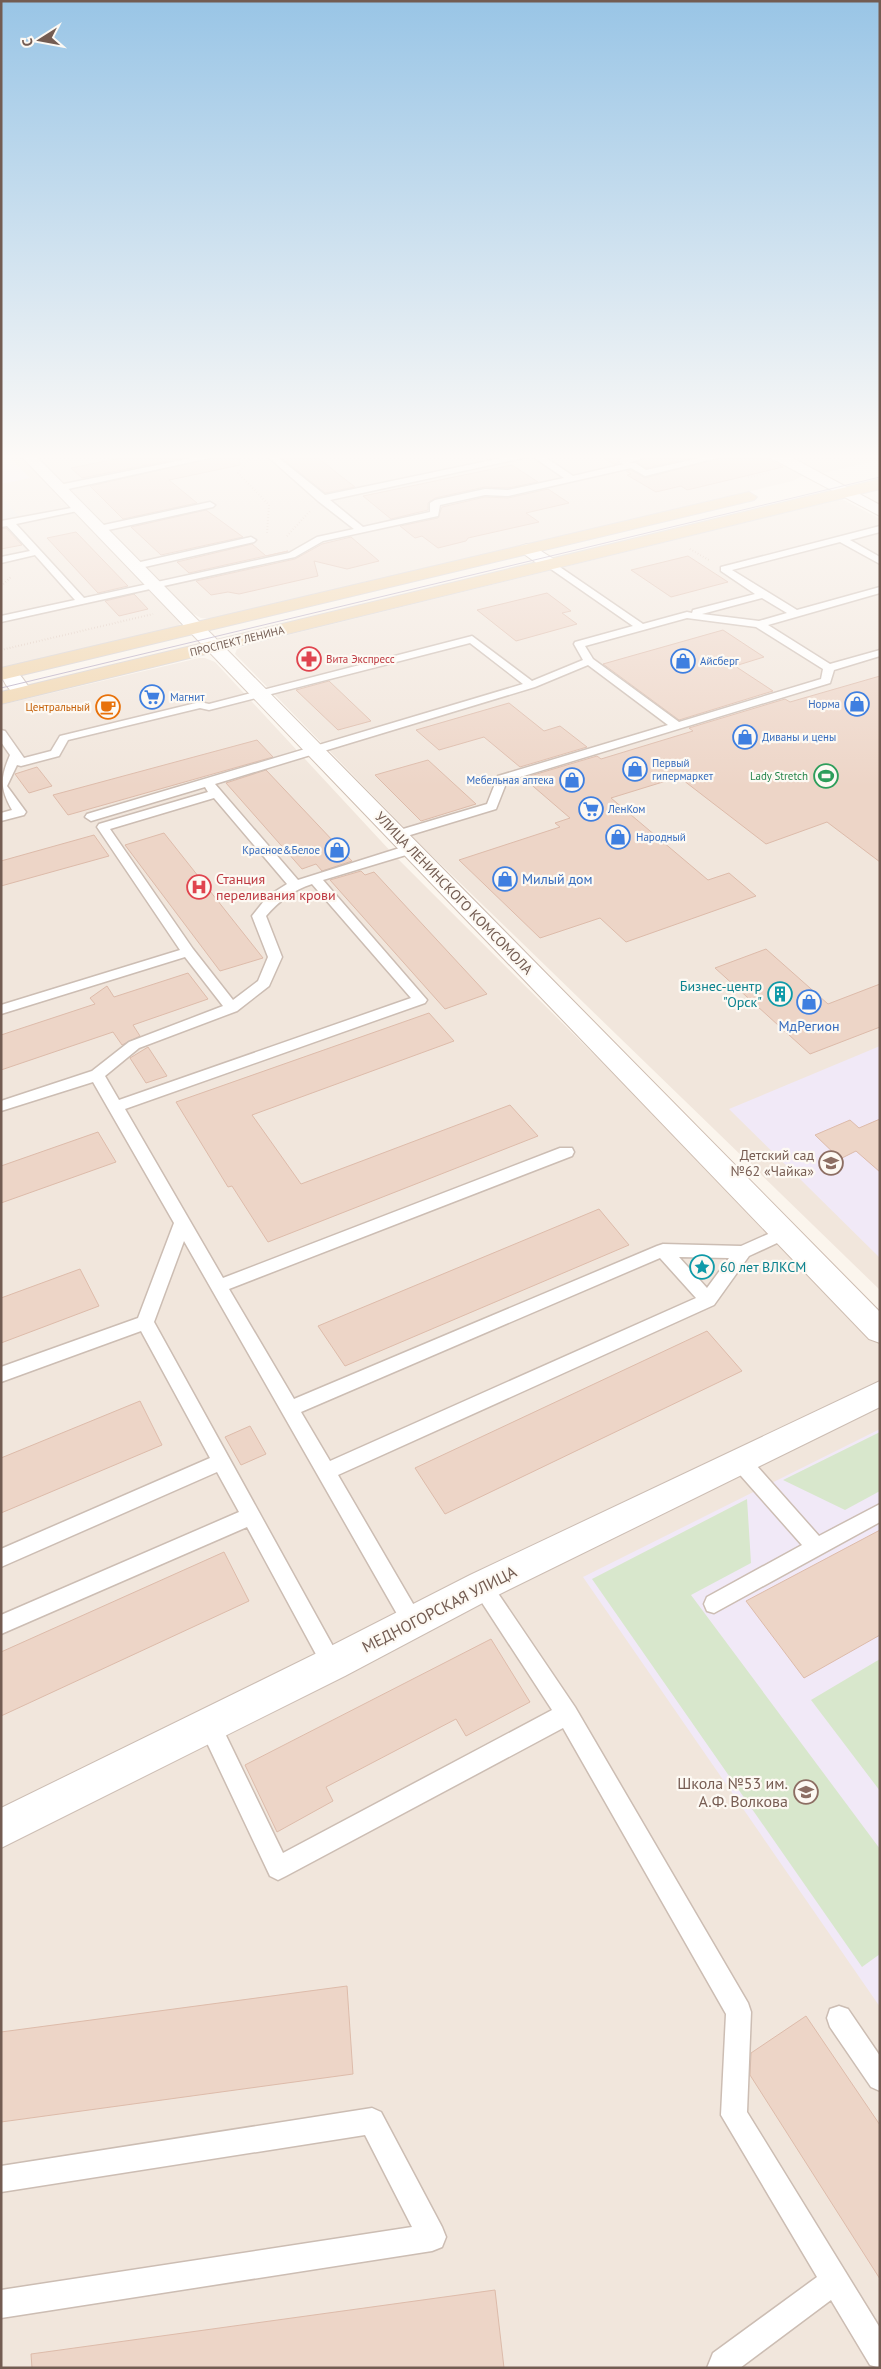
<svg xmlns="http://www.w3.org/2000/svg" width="881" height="2369" font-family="'PT Sans',sans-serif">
  <rect width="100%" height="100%" fill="#fbf5ed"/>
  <path fill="#f1e6dc" d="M1,455H19L177,613L180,624L176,628L1,669Z
    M35,455H769L804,475L793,481L212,619L201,618L192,613Z
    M786,455H880V460L823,473Z
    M842,499L880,519V1290L422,846L235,654L237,649L248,645Z
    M199,658H205L215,662L394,855L880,1340V2368H1V705Z"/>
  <path fill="#ebe5e1" d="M1,497L21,518L1,522Z"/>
  <path fill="#f1e9f7" d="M1,455H7L30,478L1,484Z
    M880,1046V1258L729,1109Z
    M880,1429V2007L583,1577Z"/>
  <path fill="#d8e7cc" d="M880,1432V1491L845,1510L783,1480Z
    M747,1499L751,1563L691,1595L880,1849V1954L862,1967L592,1579Z
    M880,1659V1791L811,1700Z"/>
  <path fill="#edd5c7" stroke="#dba" d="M136,455H198L82,478L71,468Z
    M225,455H239L240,465L169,480L197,503L123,519L90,486Z
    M278,455H314L355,487L325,493Z
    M598,455H629L620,457L618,463L614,464Z
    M653,455H706L646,468L637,462Z
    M731,455H767L770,460L783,467L687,490L681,486L656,492L627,475L631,474L626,471L631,470L645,478Z
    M512,465L538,482L508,488L485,487L435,498L428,503V510L391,519L363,496Z
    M548,489L569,503L526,513L539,522L468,538L466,541L438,548L422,536L415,538L400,526L438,518L442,507L485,497L508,498Z
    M206,510L243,537L161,555L131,527Z
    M6,528L22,545L1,549V529Z
    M76,532L128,586L98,593L47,538Z
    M351,537L379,561L347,569L314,561L318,576L239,594L228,592L211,595L196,581L295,559L322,544Z
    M252,544L266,556L288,551L189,573L177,562Z
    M688,556L728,582L671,597L631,570Z
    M547,593L571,611L562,613L577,624L516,641L477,610Z
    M134,594L148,609L119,616L105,601Z
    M723,630L764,657L735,666L773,691L679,720L603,664Z
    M880,676V862L827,822L766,844L679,777L611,798L708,880L729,873L756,896L626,942L600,918L540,938L459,860L560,827L555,823L570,818L527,781L533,779L530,776L597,756L601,759L693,731L689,728L785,699L790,702Z
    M329,681L371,721L338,730L296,690Z
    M509,703L544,731L560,726L587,747L520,767L484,737L439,750L416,730Z
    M257,740L273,757L68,815L53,795Z
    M428,760L476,804L421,821L375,775Z
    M37,767L52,786L29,793L15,774Z
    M266,770L352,861L322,871L316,864L302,869L226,783Z
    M164,833L263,958L220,971L125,845Z
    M94,835L109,856L1,886V861Z
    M361,871L365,875L374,872L487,994L445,1009L330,880Z
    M766,949L828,1004L880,984V1027L810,1054L715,968Z
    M188,973L208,999L133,1025L140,1036L122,1045L113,1032L1,1070V1035L95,1004L90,998L107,986L114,997Z
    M429,1013L454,1041L252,1115L301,1184L510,1105L538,1136L268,1242L232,1186L228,1187L176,1102Z
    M148,1047L167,1076L146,1083L130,1058Z
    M880,1119V1172L856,1151L840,1159L815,1135L850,1120L859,1128Z
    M98,1132L116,1162L1,1203V1166Z
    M599,1209L629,1245L345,1366L318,1326Z
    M80,1269L99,1306L1,1343V1298Z
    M707,1331L742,1371L445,1514L415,1468Z
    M140,1401L162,1445L1,1513V1458Z
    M250,1426L266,1454L241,1465L225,1437Z
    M880,1530V1635L804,1678L746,1601Z
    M224,1552L249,1601L1,1716V1652Z
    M491,1639L530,1702L466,1736L456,1719L326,1787L333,1801L277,1832L245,1765Z
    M347,1986L353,2074L1,2122V2032Z
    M806,2016L880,2125V2279L750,2075L751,2053Z
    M495,2290L504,2368H32L31,2354Z"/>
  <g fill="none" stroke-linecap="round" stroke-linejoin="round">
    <g stroke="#ccbdb3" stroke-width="3">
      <path id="lane" d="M207,455H223L59,491L54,488L59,485Z
        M266,455H275L325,495L516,455H542L573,476L624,464L620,463V459L637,455H651L629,463H635L646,470L714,455H729L645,476L631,468L508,496L485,495L440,505L438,516L323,541L295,557L1,622V616L75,600L35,555L1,563V557L30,551L7,526L1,527V521L82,506V510L16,524L84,598L289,553L317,537L354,529L318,501ZM532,456L564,478L508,490L485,489L435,500L430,503V512L363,527L330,500Z
        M210,502L215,505L213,507L99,532L94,529L99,526Z
        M880,526V532L850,540L880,557V564L840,542L732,570L797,610L880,587V593L768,625L830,664L880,650V656L834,670L830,683L507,781L496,809L397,839L393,838L391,835L393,832L487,804L498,776L668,725L588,665L535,687L215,784L298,880L406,846H416L417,849L416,852L323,880L427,1000L425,1003L125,1109L223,1278L560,1148H572L574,1152L572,1156L229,1289L294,1399L657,1246L663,1244L741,1246L784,1227L790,1229L792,1233L790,1237L749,1256L714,1305L338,1475L419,1614L422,1621L419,1628L412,1630L405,1628L184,1241L154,1322L339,1657L343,1664L339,1671L332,1674L325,1671L247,1527L1,1634V1615L239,1512L217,1472L1,1567V1549L210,1458L141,1331L1,1382V1367L138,1318L174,1223L93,1082L1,1111V1101L92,1071L129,1042L223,1006L185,957L1,1014V1005L180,950L97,827L99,824L208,792L205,787L91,821L85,817L87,814L523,684L470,643L209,710L200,708L68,740L59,756L21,766L17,765L7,786L26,812L24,815L1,821V813L12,810C0,789 0,778 10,755L1,742V730L5,731L24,758L51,751L60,736L200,702L209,704L472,636L532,681L583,660L574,644L575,642L633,626L548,567V563H554L643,624L687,612L692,613L693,610L755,594L721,571V567ZM762,598L787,613L759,621L702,614ZM687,618L756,627L823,669L821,679L679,722L593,659L585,646ZM214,798L287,884L268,896L252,916L268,957L258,981L233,1000L193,949L110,829ZM312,884L411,998L119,1100L105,1076L139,1048L237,1011L269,986L282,957L266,916C279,901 293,890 312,884ZM679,1257L729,1258L707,1288ZM660,1258L696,1298L330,1461L301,1412Z
        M251,537L256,540L254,542L136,569L131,566L136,563Z
        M741,1454L748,1456L819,1536L880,1504V1522L714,1613L707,1611L704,1604L707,1597L802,1545L734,1468L731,1462L734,1456Z
        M482,1577L489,1580L575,1707L748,2003L751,2012L747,2112L880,2328V2368L870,2365L831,2300L740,2368H707L713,2353L817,2277L721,2115L726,2014L563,1728L286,1876L278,1880L270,1876L199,1726L202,1719L210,1716L218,1719L283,1853L552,1710L475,1592L472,1586L475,1580Z
        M839,2006L848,2009L880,2056V2091L871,2087L830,2027L827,2018L830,2009Z
        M372,2108L381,2112L442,2227L446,2237L442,2247L432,2251L1,2318V2290L412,2227L365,2135L1,2192V2166Z"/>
    </g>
    <g stroke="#ccbdb3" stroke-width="2">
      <path id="street" d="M527,544L533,546L557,561L559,565L557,569H545L521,552L519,549L521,546Z
        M8,667C19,670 26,683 32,692L30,696C15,700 1,684 1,669Z
        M880,1381V1407L494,1597L345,1676L1,1848V1808L319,1652L470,1575Z"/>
    </g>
    <g stroke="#cebdb1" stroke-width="2">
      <path id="secondary" d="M20,455H35L880,1312V1343L869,1339Z
        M769,455H787L880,505V516L771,458Z"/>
    </g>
    <g stroke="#d8d1cf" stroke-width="2">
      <path id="primary" d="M880,479V489L1,704V692Z
        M749,492L757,497L754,500L1,680V668Z"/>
    </g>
    <path stroke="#d2b8aa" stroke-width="2" stroke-dasharray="0.5 2.5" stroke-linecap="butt" d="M252,457L238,473L269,505L267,533
      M825,459L845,455
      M748,477L769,473
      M287,536L310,511
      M690,549L709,560
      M1,586L12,576
      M1,650L153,614"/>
    <use href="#lane" fill="#fff" fill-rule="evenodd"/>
    <use href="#street" fill="#fff" fill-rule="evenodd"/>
    <use href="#secondary" fill="#fff" fill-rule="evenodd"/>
    <use href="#primary" fill="#f0d5ae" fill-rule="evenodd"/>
    <path stroke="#b7abc4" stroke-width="1" d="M1,688L880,477"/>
  </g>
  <linearGradient id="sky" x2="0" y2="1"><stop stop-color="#99c5e6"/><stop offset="0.58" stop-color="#fdfaf7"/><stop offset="1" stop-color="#fdfaf7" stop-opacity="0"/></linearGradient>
  <rect width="881" height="787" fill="url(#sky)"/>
  <defs>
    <g id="pharmacy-ring" transform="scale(1.25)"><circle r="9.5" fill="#fdf9f3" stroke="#e0444e" stroke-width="1.5"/><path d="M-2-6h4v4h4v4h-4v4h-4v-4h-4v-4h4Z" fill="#e0444e"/></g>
    <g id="shop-ring" transform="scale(1.25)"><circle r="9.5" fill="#fdf9f3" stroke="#3f7fe0" stroke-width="1.5"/><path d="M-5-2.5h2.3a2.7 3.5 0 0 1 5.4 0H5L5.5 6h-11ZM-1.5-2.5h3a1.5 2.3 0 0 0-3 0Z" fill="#3f7fe0"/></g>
    <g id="supermarket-ring" transform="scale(1.25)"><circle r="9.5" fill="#fdf9f3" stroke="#3f7fe0" stroke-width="1.5"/><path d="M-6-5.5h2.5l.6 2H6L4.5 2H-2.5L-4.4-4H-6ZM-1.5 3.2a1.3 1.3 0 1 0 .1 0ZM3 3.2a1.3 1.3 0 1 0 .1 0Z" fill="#3f7fe0"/></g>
    <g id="cafe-ring" transform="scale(1.25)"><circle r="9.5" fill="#fdf9f3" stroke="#e8710a" stroke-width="1.5"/><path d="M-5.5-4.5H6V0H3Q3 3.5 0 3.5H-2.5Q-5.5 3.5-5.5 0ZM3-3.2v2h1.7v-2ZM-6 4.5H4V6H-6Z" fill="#e8710a"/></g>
    <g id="stadium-ring" transform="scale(1.25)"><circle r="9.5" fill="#fdf9f3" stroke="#2e9e5b" stroke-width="1.5"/><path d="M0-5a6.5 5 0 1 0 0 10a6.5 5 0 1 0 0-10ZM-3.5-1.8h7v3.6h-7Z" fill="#2e9e5b"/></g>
    <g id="hospital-ring" transform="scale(1.25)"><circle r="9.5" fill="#fdf9f3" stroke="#e0444e" stroke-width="1.5"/><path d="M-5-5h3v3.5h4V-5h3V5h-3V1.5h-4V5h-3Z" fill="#e0444e"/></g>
    <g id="building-ring" transform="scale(1.25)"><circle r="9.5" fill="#fdf9f3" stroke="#0f9aa8" stroke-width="1.5"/><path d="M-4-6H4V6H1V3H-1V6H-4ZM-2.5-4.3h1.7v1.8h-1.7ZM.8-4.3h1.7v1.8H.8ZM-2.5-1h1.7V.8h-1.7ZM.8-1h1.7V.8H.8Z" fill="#0f9aa8"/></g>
    <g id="school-ring" transform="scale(1.25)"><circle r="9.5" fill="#fdf9f3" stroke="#8d6e63" stroke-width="1.5"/><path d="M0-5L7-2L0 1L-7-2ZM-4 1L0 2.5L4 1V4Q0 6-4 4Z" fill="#8d6e63"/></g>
    <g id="sight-ring" transform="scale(1.25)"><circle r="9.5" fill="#fdf9f3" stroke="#0f9aa8" stroke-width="1.5"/><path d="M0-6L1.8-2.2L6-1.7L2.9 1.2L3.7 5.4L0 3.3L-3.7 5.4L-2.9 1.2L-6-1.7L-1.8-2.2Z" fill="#0f9aa8"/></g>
  </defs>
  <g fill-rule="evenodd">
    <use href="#pharmacy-ring" x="309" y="659"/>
    <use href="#shop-ring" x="683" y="661"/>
    <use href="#supermarket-ring" x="152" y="697"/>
    <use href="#shop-ring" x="857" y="704"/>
    <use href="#cafe-ring" x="108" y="707"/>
    <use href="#shop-ring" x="745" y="737"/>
    <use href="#shop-ring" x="635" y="769"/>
    <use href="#stadium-ring" x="826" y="776"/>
    <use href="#shop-ring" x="572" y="780"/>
    <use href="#supermarket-ring" x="591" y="809"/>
    <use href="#shop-ring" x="618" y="837"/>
    <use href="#shop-ring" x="337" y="850"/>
    <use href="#shop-ring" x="505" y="879"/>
    <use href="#hospital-ring" x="199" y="887"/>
    <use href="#building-ring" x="780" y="994"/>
    <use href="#shop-ring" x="809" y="1002"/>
    <use href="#school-ring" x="831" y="1163"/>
    <use href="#sight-ring" x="702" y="1267"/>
    <use href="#school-ring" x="806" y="1792"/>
  </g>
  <g text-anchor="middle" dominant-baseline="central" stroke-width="4.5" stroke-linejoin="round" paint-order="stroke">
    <g font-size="11" fill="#735c52" stroke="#fdf9f3">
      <text transform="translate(237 641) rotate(-14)">ПРОСПЕКТ ЛЕНИНА</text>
    </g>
    <g font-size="11" fill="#be3a42" stroke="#fdf9f3" text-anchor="start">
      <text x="326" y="659">Вита Экспресс</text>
    </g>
    <g font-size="11" fill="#366cbe" stroke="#fdf9f3" text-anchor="start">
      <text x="700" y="661">Айсберг</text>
      <text x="170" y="697">Магнит</text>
      <text x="840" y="704" text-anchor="end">Норма</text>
      <text x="762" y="737">Диваны и цены</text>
      <text x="652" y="763">Первый<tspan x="652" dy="13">гипермаркет</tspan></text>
      <text x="554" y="780" text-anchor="end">Мебельная аптека</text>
      <text x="608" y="809">ЛенКом</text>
      <text x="636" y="837">Народный</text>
      <text x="320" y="850" text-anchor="end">Красное&amp;Белое</text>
    </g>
    <g font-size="11" fill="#c56008" stroke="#fdf9f3" text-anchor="end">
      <text x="90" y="707">Центральный</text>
    </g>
    <g font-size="11" fill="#27864d" stroke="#fdf9f3" text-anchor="end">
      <text x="808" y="776">Lady Stretch</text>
    </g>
    <g font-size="14" fill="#be3a42" stroke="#fdf9f3" text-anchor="start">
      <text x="216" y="879">Станция<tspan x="216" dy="16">переливания крови</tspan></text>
    </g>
    <g font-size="14" fill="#366cbe" stroke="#fdf9f3" text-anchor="start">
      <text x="522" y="879">Милый дом</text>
      <text x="809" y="1026" text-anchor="middle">МдРегион</text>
    </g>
    <g font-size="14" fill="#735c52" stroke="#fdf9f3">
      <text transform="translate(454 893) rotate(46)">УЛИЦА ЛЕНИНСКОГО КОМСОМОЛА</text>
    </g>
    <g font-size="14" fill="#0d838f" stroke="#fdf9f3" text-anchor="end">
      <text x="762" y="986">Бизнес-центр<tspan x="762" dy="16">"Орск"</tspan></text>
      <text x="720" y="1267" text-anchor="start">60 лет ВЛКСМ</text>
    </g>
    <g font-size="14" fill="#785e54" stroke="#fdf9f3" text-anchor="end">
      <text x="814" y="1155">Детский сад<tspan x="814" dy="16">№62 «Чайка»</tspan></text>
    </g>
    <g font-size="16" fill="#735c52" stroke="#fdf9f3">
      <text transform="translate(439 1609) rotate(-27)">МЕДНОГОРСКАЯ УЛИЦА</text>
    </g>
    <g font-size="16" fill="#785e54" stroke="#fdf9f3" text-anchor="end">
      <text x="788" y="1783">Школа №53 им.<tspan x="788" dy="18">А.Ф. Волкова</tspan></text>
    </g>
  </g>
  <rect width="881" height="2369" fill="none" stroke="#735c52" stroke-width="5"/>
  <g transform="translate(40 40) rotate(259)" stroke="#fdf9f3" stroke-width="4" paint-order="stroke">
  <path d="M0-4L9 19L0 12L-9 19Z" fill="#735c52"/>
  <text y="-8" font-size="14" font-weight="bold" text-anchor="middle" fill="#735c52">С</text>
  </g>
</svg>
